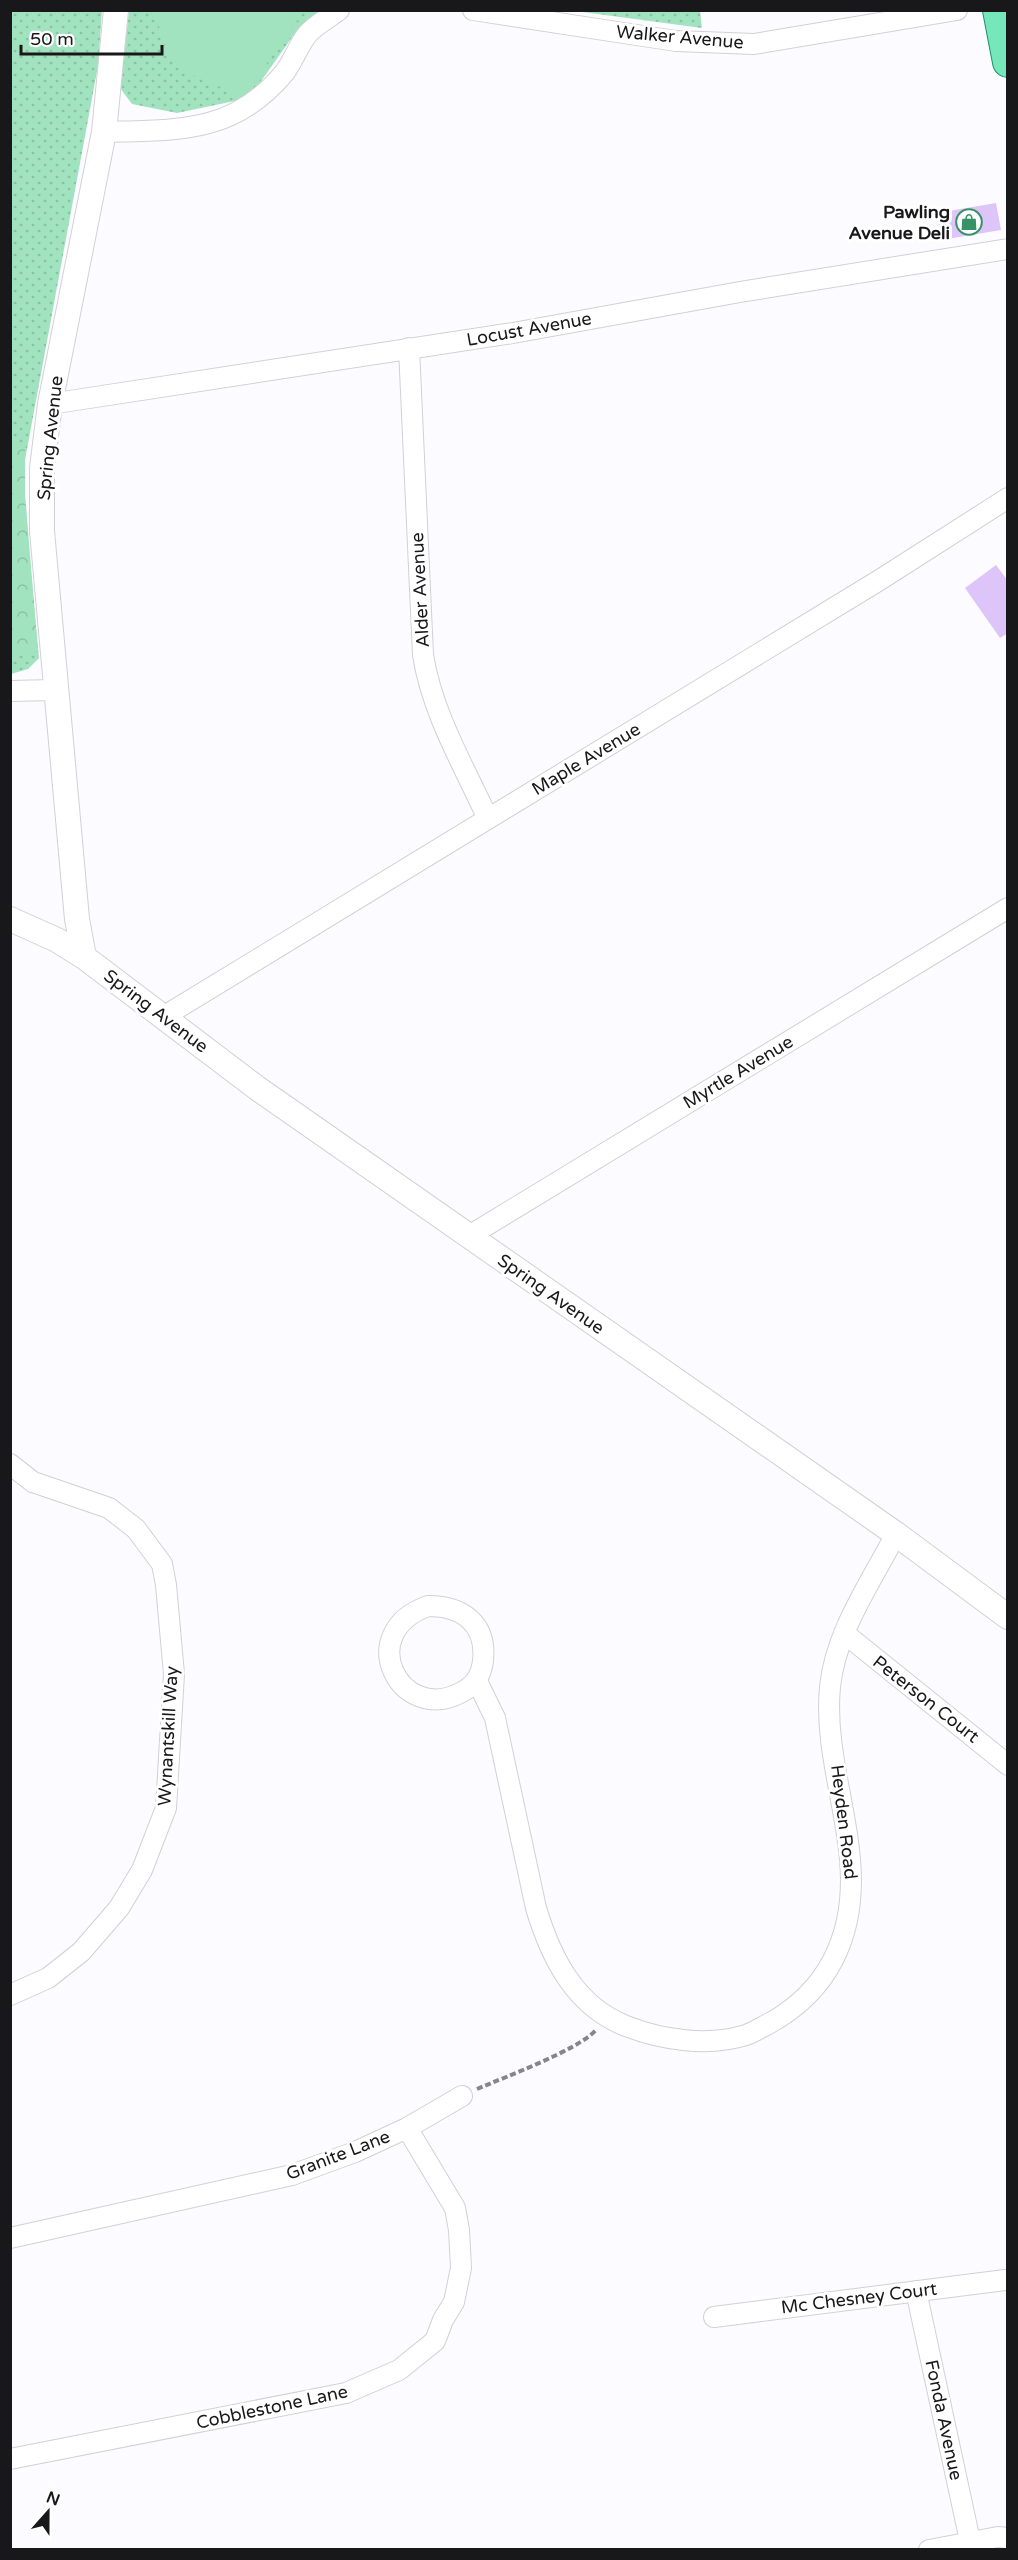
<svg xmlns="http://www.w3.org/2000/svg" width="1018" height="2560" font-family="'Varela Round',sans-serif">
  <defs>
    <pattern id="grass-dots" width="8" height="8" patternUnits="userSpaceOnUse" patternTransform="scale(1.5)"><rect width="8" height="8" fill="#a1e3be"/><path d="M2 2h.1M6 6h.1" fill="none" stroke="#8ac2a3" stroke-width="1.8" stroke-linecap="round"/></pattern>
    <pattern id="forest-crowns" width="20" height="18" patternUnits="userSpaceOnUse" patternTransform="scale(1.5)"><rect width="20" height="18" fill="#a1e3be"/><path d="M2 6a3 3 0 1 1 6 0M12 15a3 3 0 1 1 6 0" fill="none" stroke="#8ac2a3"/></pattern>
  </defs>
  <rect width="100%" height="100%" fill="#fcfbff"/>
  <path fill="url(#grass-dots)" d="M11,11H102L98,66L22,476L39,658L28,669L11,674Z
    M129,11H321L293,36L249,98L177,113L132,104L120,88Z
    M575,11H700L702,28Z"/>
  <path fill="url(#forest-crowns)" d="M11,445L25,446V494L38,652L11,654Z"/>
  <path fill="#a1e3be" d="M154,11V10L304,11L243,97L193,75L167,52Z"/>
  <path fill="#ddc5f9" d="M996,203L1001,230L941,240L937,213Z
    M996,565L1008,581V633L1000,638L965,588Z"/>
  <g fill="none" stroke-linecap="round" stroke-linejoin="round">
    <g stroke="#d2d0d6" stroke-width="22">
      <path id="minor" d="M473,10L676,41L754,44L957,10
        M104,132C178,130 234,134 285,72C293,61 298,47 306,36C313,26 329,18 339,10
        M409,348L423,655C432,713 464,766 488,819
        M50,404L513,333L740,292L1008,249
        M10,691L55,690
        M163,1017L878,581L1008,498
        M469,1236L1008,908
        M10,1464L33,1482L109,1508L136,1529L162,1564L166,1585L174,1674L166,1808L142,1870L119,1908L81,1952L48,1978L10,1995
        M428,1606C463,1606 487,1624 483,1661C481,1677 474,1686 460,1693C400,1724 353,1633 428,1606Z
        M844,1633L1008,1765
        M477,1681L495,1718L536,1908C551,1958 575,2006 626,2026C662,2040 708,2047 746,2035C754,2032 762,2027 770,2023C797,2008 819,1987 833,1960C879,1871 821,1778 830,1687C835,1633 871,1582 896,1534
        M10,2238L292,2175L355,2152L407,2128L462,2096
        M916,2291L972,2550
        M714,2317L1005,2280
        M10,2459L346,2393L399,2370L435,2341L443,2320L454,2302L461,2268L459,2230L455,2208L407,2128
        M929,2550L998,2537L1008,2538"/>
    </g>
    <g stroke="#d2d0d6" stroke-width="26">
      <path id="tertiary" d="M10,919L57,940L84,957L257,1088L896,1534L1008,1617
        M84,957L77,919L42,531V468L50,404L104,132L116,10"/>
    </g>
    <g stroke="#199465" stroke-width="32">
      <path id="primary" d="M998,10L1008,62"/>
    </g>
    <path stroke="#868689" stroke-width="4" stroke-dasharray="6 3" stroke-linecap="butt" d="M477,2089C505,2077 578,2050 596,2030"/>
    <use href="#minor" stroke="#fff" stroke-width="20"/>
    <use href="#tertiary" stroke="#fff" stroke-width="24"/>
    <use href="#primary" stroke="#75e7bb" stroke-width="30"/>
  </g>
  <defs>
    <g id="shop-ring" transform="scale(1.35)"><circle r="9.5" fill="#fff" stroke="#389167" stroke-width="1.5"/><path d="M-5-2.5h2.3a2.7 3.5 0 0 1 5.4 0H5L5.5 6h-11ZM-1.5-2.5h3a1.5 2.3 0 0 0-3 0Z" fill="#389167"/></g>
  </defs>
  <g fill-rule="evenodd">
    <use href="#shop-ring" x="969" y="222"/>
  </g>
  <g text-anchor="middle" dominant-baseline="central" stroke-width="6" stroke-linejoin="round" paint-order="stroke">
    <g font-size="18" fill="#18181a" stroke="#fff">
      <text transform="translate(680 37) rotate(5)">Walker Avenue</text>
      <text transform="translate(529 329) rotate(-10)">Locust Avenue</text>
      <text transform="translate(50 438) rotate(-84)">Spring Avenue</text>
      <text transform="translate(420 590) rotate(-93)">Alder Avenue</text>
      <text transform="translate(586 759) rotate(-31)">Maple Avenue</text>
      <text transform="translate(156 1011) rotate(37)">Spring Avenue</text>
      <text transform="translate(738 1072) rotate(-31)">Myrtle Avenue</text>
      <text transform="translate(551 1294) rotate(35)">Spring Avenue</text>
      <text transform="translate(926 1699) rotate(38)">Peterson Court</text>
      <text transform="translate(168 1736) rotate(-87)">Wynantskill Way</text>
      <text transform="translate(844 1822) rotate(83)">Heyden Road</text>
      <text transform="translate(338 2155) rotate(-21)">Granite Lane</text>
      <text transform="translate(859 2298) rotate(-7)">Mc Chesney Court</text>
      <text transform="translate(272 2407) rotate(-12)">Cobblestone Lane</text>
      <text transform="translate(944 2420) rotate(78)">Fonda Avenue</text>
    </g>
    <g font-size="18" font-weight="bold" fill="#18181a" stroke="#fff" text-anchor="end">
      <text x="950" y="212">Pawling<tspan x="950" dy="21">Avenue Deli</tspan></text>
    </g>
  </g>
  <rect width="1018" height="2560" fill="none" stroke="#18181a" stroke-width="24"/>
  <g transform="translate(48 2512) rotate(21)" stroke="#ffffff" stroke-width="4.5" paint-order="stroke">
  <path d="M0-4.5L10 22L0 15L-10 22Z" fill="#18181a"/>
  <text y="-9" font-size="16" font-weight="bold" text-anchor="middle" fill="#18181a">N</text>
  </g>
  <path d="M21 45v9h141v-9" fill="none" stroke="#18181a" stroke-width="3"/>
  <text x="30" y="45" font-size="18" fill="#18181a" stroke="#ffffff" stroke-width="4.5" paint-order="stroke">50 m</text>
</svg>
